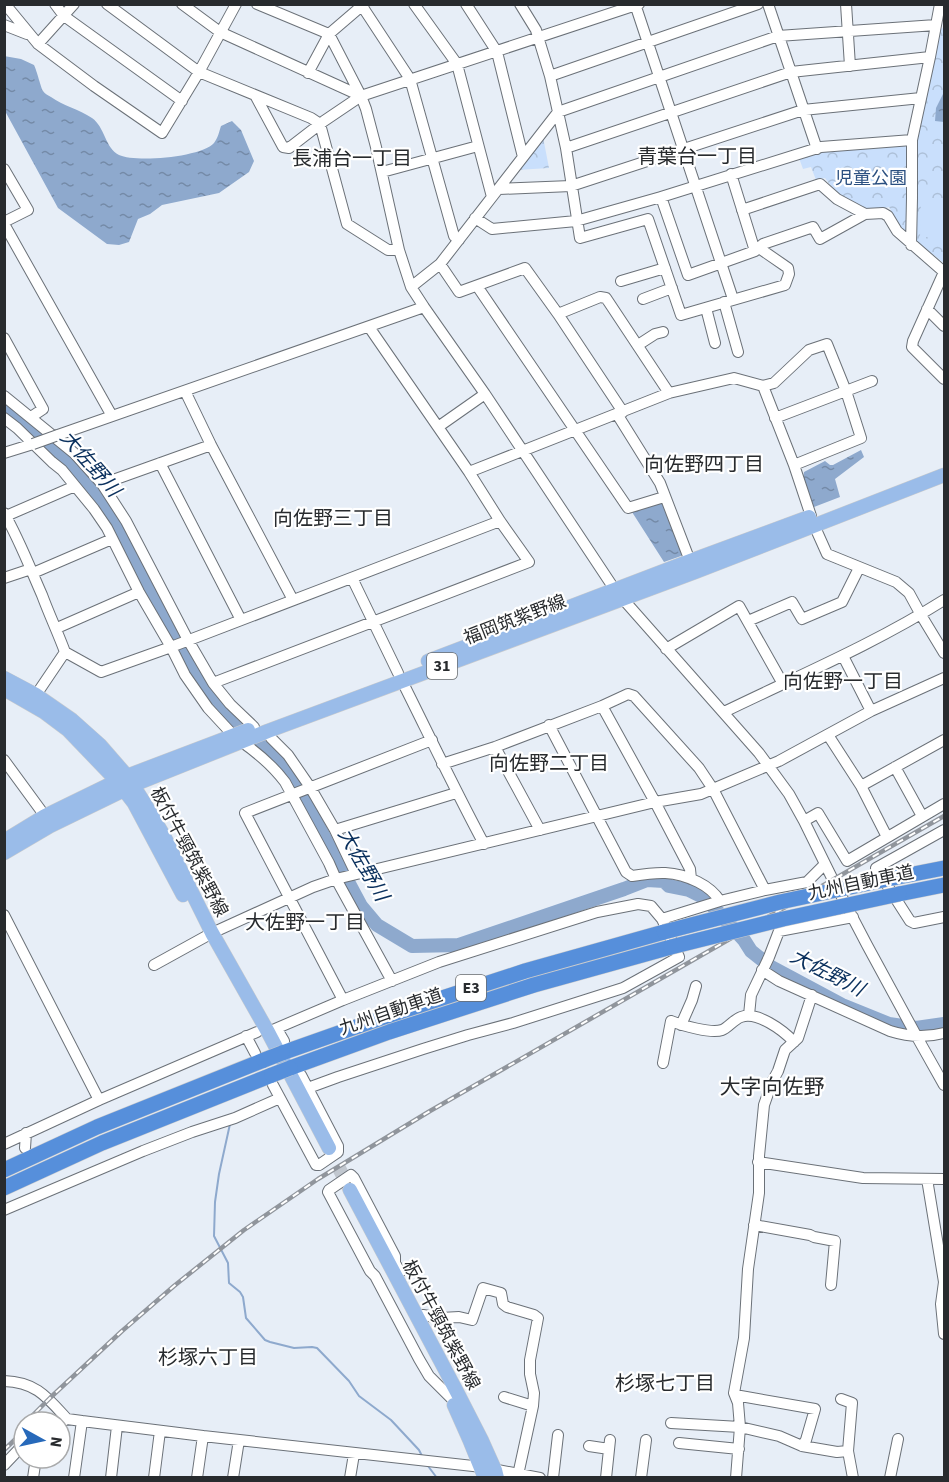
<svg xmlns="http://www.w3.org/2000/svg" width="949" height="1482" font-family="'Source Sans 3','Noto Sans JP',sans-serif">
  <defs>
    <pattern id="park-crowns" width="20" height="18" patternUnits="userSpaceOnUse" patternTransform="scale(1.5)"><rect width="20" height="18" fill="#c9dffc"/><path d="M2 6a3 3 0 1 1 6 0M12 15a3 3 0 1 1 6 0" fill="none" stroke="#adc0d8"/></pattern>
    <pattern id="water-ripples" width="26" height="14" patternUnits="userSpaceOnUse" patternTransform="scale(1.5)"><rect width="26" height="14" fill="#8ea9cd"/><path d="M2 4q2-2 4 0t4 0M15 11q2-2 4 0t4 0" fill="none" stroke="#748aa7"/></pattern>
  </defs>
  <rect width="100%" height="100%" fill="#e7eef7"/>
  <path fill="url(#park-crowns)" d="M944,27V263L917,242L915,142L939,31Z
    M543,137L549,168L517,170Z
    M909,143V234L902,229L889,207L866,212C849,203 836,194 825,178L816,180L811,167L803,169L799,158L820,150Z"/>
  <path fill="#c9dffc" d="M921,199H944V237H920Z"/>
  <path fill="url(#water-ripples)" d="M4,56L21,59L34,65C37,71 41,88 43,91C45,94 48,95 51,97C63,106 79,109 92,118C105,127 105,148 119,155C136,163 202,157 214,143C218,138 219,132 221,126L232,121L241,130L254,161L249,172L219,193L162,205L150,214L138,219L129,242L119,245L107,244L58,208L5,111Z
    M944,92V122L935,121L936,108Z
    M861,450L864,457L835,479L840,497L814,507L812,506L803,479L804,472L825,461L830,465H833Z
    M661,501L683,553L681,556L664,562L632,512Z"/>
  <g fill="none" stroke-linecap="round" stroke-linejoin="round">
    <path stroke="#8ea9cd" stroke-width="2" d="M230,1124L219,1174L215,1202L214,1236L228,1263L229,1283L240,1292L243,1297L246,1318L265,1340L270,1342L294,1348L312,1347L317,1348L349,1381L359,1396L391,1420L419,1450L422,1456
      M428,1466L437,1478"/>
    <path stroke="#8ea9cd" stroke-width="14" d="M4,410L32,435L50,444L86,483L122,535L210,698L290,773L361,906L377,925L412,946L459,945L624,889L647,880L664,881L669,886L689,890L705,898L744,940L751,951L771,967L842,1005L889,1024L916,1028L944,1024"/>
    <path stroke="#c1c7cf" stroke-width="14" stroke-dasharray="14 7" stroke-linecap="butt" d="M329,1148L350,1190"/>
    <g stroke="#6b7178" stroke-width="12">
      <path id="minor" d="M5,4L38,44L94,86L162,133L199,72L236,4
        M55,4L64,16L182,101
        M107,4L199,72L311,118L320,124L347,224L388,250H399
        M182,4L220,32L361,96L366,109L376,147L399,250L411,287L424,307L485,394L615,590L759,753L789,794L804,821L833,880L867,945L917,1037L944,1085
        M257,4L329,34L361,96
        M358,4L362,6L410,79L454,236L459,240
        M414,4L457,64L492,197
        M466,4L497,52L523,157
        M520,4L536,30L550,76L566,148L580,238L648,219L681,315L785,285L789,274L788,268L759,248
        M635,4L733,299
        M768,4L817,149
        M846,4L850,66
        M4,25L27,34
        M38,44L74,4
        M308,73L329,34L364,4
        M550,76L758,4
        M255,95L283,147L289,148L324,121L361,96L639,4
        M566,148L791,72L930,57
        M4,169L28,210L4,222
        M382,172L478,146
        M731,174L755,251
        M499,189L571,186L803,110L921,98
        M661,197L688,275L755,251L763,244L813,227L820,239L865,214L883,213L888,216L897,231L944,272
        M742,210L820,184L837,199L865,214
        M475,218L492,229L576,221L661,197L821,147L912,140
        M4,224L112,416
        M911,245L912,198V140L930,57L940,4
        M440,264L459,292L525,268L558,314L623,412
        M944,272L913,341L912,347L944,379
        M621,281L665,268
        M477,286L628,508L664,497
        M411,287L440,264L558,112L778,36L936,25
        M643,299L672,288
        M724,302L738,352
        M706,308L715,343
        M927,309L944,326
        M558,314L600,297L606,298L669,393
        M4,338L43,409L31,417
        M638,345L655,334L663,332
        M763,386L794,465L811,516
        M185,391L211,445L293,600
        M4,396L74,453L102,484L126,521L188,640L213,683L230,704L254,727
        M617,414L660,483L690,561
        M4,418L17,428L52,462L62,470L94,509L107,528L139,592L171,647L185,675L208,708L233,735
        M775,418L872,381
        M438,427L485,394
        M58,435L424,307
        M4,453L33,444
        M160,463L241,620
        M469,472L669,393L734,378L763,386L774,383L809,350L827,344L846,391L861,438L794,465
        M102,484L211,445
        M4,513C19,539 30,568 42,595C49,614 58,633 65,652L101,672L171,647L500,521
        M6,516L75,486
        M814,525L827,554L896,582L909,593L921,615L944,653
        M33,573L112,539
        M4,578L31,569
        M352,578L398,673
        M748,621L792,602L802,619L842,602L859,568
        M57,628L139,592
        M666,649L739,606L783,684
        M843,656L871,711
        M402,681C429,735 455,790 484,844
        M213,683L529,562L500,521L469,472L369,327
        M36,695L65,652
        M602,706L655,802L690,869L691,879
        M724,712C798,676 874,644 944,600
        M549,725L626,872L632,876C657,872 674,870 698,882C706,886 715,893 720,901
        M268,731L271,738L288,755L310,787L335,830L356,874
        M828,735L861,786L887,837
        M242,742C259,754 273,766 285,782L329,863L336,879L392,981
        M495,747L540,830
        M4,760L45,816
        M442,764L495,747L602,706L628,694L634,696L699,768L713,789L765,890
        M895,767L922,816
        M861,786L944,740
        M804,821L818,813L847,861L944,804
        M335,830L456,793
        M944,830L876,868L910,921L914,923L944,917
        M4,915L99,1100
        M662,919L720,901L765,890L807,882L825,864
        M154,965L212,933L313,887L336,879L655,802L701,794L779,761L871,711L944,678
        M762,970L779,981L890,1031C909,1037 925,1038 944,1033
        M343,1000L245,813L432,740
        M749,1015L751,995L769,957L779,931L853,917
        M681,1025L692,1000L696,986
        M277,1029L284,1041
        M268,1032L343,1000L439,962L597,912L638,904L651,906L662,919L679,957L623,988L513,1023L468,1035L423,1049L338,1077L308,1088
        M246,1036L255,1053
        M663,1063L671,1021C681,1025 711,1034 722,1030C728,1028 733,1020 741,1017C757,1011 783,1030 794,1042
        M273,1085L316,1165H319L338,1152V1146L301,1075
        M4,1144L99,1100L257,1032
        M25,1148L26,1133
        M758,1162L863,1178L944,1179
        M927,1179L944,1282L941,1304L944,1334
        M4,1210L143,1151L192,1132L235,1118L280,1098
        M754,1225L810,1235L814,1237L835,1241L831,1285
        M400,1272L395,1263V1256L354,1178L351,1175L329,1190L328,1192L370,1271L375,1276L419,1359L429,1376L451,1398
        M423,1315L441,1318L459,1317L472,1320L483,1288L501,1293L503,1304L507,1307L534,1315L538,1318L530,1360V1374L534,1393L533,1406L518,1475
        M4,1381C36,1382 47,1397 67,1419
        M735,1395L815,1409L806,1440L802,1446
        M504,1397L533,1406
        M841,1399L852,1403L848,1451L853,1478
        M60,1423L67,1419L82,1421L203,1436L482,1467L540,1478
        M671,1423L740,1427L779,1436L802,1446L837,1452L848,1451
        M679,1443L739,1449
        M589,1446L609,1449
        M4,1465L24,1444
        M33,1478L36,1458
        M74,1478L82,1421
        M111,1478L117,1426
        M154,1478L160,1431
        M197,1478L203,1436
        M233,1478L239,1440
        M350,1478L354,1454
        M553,1478L558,1435
        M606,1478L610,1440
        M641,1478L646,1440
        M736,1478L740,1427L738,1403L734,1393L744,1338L748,1269L759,1193V1156L764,1105L772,1082L778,1071L785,1050L798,1038L812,995
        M890,1478L898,1439"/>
    </g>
    <g stroke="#cbcccd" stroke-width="15">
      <path id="major" d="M428,661L690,561L809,517
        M4,678L36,695L72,720L100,745L127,776L145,804L164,836L212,933L268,1032L329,1148
        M4,689L44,712L68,730L117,781L134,803L183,895
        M4,841L45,816L127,776L248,730
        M4,853L50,826L124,790L133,785L268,731L695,572L944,475
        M350,1190L458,1394L482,1441L495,1470L497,1478
        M454,1405L470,1441L485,1478"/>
    </g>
    <g stroke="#cbcccd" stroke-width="16">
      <path id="highway" d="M888,879L944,868
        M899,894L944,885
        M282,1053L387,1016L525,971L664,932
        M290,1068L389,1032L534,985L671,947
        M4,1170L97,1127L264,1060
        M4,1188L102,1143L272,1075"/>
    </g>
    <use href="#minor" stroke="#fff" stroke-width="10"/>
    <use href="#major" stroke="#9abce9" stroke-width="14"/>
    <use href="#highway" stroke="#568fdb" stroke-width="15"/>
    <g stroke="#90959c" stroke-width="4.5">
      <path id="rail" d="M26,1422L51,1397L122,1331L174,1286L244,1230L318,1179L430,1111L944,816
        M4,1450L24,1431"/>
    </g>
    <use href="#rail" stroke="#fff" stroke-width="2" stroke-dasharray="7" stroke-linecap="butt"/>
    <g stroke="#6b7178" stroke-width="12" stroke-linecap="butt">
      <path id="minor-bridge" d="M33,444L58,435"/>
    </g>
    <g stroke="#cbcccd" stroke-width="16" stroke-linecap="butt">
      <path id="highway-bridge" d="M664,932L780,902L888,879
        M671,947L783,919L899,894
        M264,1060L282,1053
        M272,1075L290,1068"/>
    </g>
    <use href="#minor-bridge" stroke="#fff" stroke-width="10"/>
    <use href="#highway-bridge" stroke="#568fdb" stroke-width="15"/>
  </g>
  <g text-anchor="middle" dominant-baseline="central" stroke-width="4.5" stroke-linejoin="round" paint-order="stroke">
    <g fill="#fff" stroke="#686b6d" stroke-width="1.5">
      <rect x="427" y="653" width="30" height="26" rx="4.5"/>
      <rect x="456" y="975" width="30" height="26" rx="4.5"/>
    </g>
    <g font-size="16" font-weight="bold" fill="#282b2e">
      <text x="442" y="666">31</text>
      <text x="471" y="988">E3</text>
    </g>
    <g font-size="18" fill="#2b5081" stroke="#fff">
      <text x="871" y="178">児童公園</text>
    </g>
    <g font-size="18" fill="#282b2e" stroke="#fff">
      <text transform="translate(515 620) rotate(-21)">福岡筑紫野線</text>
      <text transform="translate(189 852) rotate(62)">板付牛頸筑紫野線</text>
      <text transform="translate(861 883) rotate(-12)">九州自動車道</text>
      <text transform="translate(391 1012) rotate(-19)">九州自動車道</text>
      <text transform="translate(441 1325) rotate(62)">板付牛頸筑紫野線</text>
    </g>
    <g font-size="20" fill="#282b2e" stroke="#fff">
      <text x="697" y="157">青葉台一丁目</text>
      <text x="352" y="159">長浦台一丁目</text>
      <text x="704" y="465">向佐野四丁目</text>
      <text x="333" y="519">向佐野三丁目</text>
      <text x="843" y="682">向佐野一丁目</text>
      <text x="549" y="764">向佐野二丁目</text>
      <text x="305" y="923">大佐野一丁目</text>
      <text x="208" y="1358">杉塚六丁目</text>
      <text x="665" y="1384">杉塚七丁目</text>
    </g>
    <g font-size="20" font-style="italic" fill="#0a305d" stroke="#fff">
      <text transform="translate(90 464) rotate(49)">大佐野川</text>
      <text transform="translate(363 865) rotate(60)">大佐野川</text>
      <text transform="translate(827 973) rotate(27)">大佐野川</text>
    </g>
    <g font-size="21" fill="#282b2e" stroke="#fff">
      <text x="772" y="1087">大字向佐野</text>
    </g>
  </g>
  <rect width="949" height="1482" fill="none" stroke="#282b2e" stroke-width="12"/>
  <g transform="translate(42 1440) rotate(98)"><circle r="28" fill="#ffffff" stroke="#a9aaab" stroke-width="1.5"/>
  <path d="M0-4.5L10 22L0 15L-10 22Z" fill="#2769ba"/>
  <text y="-9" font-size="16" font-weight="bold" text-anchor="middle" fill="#282b2e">N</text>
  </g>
</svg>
